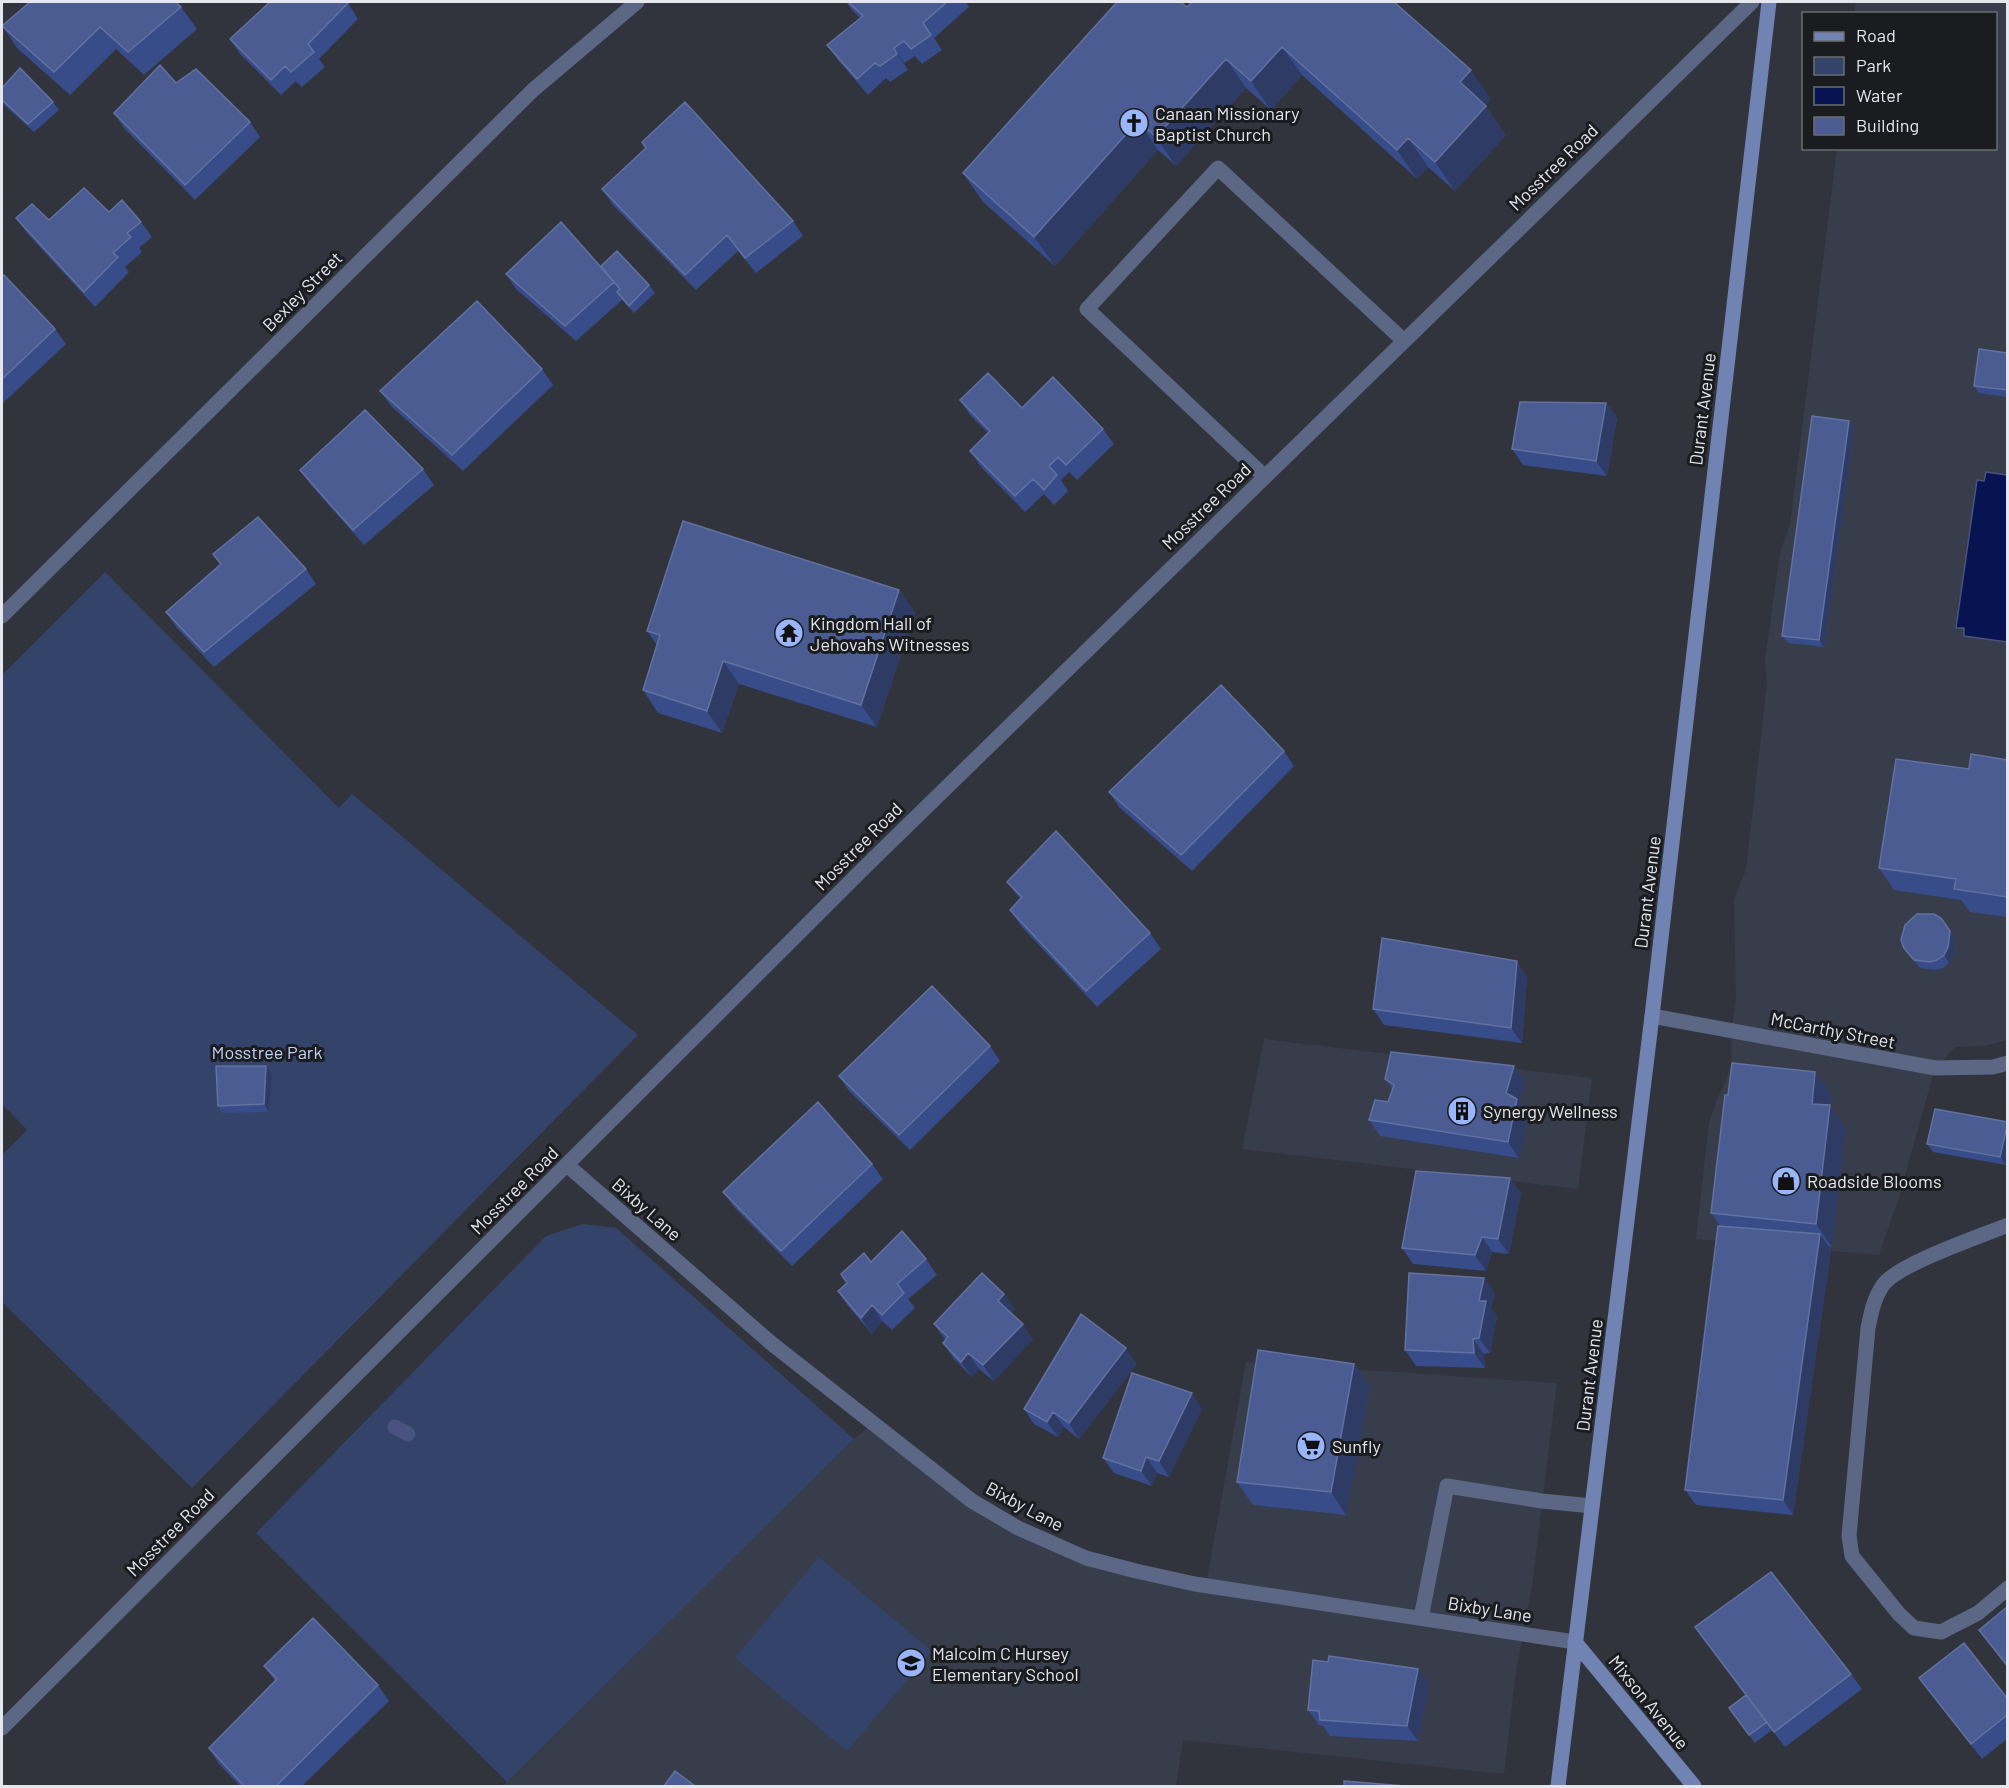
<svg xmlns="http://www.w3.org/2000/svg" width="2009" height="1788" font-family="Barlow,sans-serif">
  <rect width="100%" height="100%" fill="#31343c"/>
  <path fill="#373d4a" d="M1856,2H2007V1040L1984,1046L1955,1047L1935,1068L1899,1197L1879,1255L1696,1239L1709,1123L1718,1097L1727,1079L1732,1059L1731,1031L1736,1000L1734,899L1746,870L1767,683L1765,660L1780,552L1790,525L1837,149L1996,148V14L1854,13Z
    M1264,1039L1592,1078L1578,1189L1242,1149Z
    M1246,1362L1557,1383L1532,1586L1515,1678L1504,1774L1183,1740L1176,1786H503L854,1439L873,1423L972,1501L1086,1558L1206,1585Z"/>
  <path fill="#33436a" d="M105,572L339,808L352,794L638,1035L192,1488L2,1302V1155L27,1130L2,1104V675Z
    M583,1224L616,1228L854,1439L507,1782L256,1533L546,1236Z
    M819,1557L932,1651L847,1751L735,1658Z"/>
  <path fill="#081451" stroke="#4a5380" stroke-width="1.5" d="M1986,472L2007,475V642L1964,636V628H1956L1977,480L1984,481Z"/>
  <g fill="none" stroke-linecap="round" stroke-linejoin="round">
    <path stroke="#4a5380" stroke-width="15" d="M395,1427L408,1434"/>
    <path stroke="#5b6785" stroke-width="15" d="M1264,476L1087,309L1218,168L1403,340
      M2008,1225C1981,1236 1898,1264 1883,1285C1874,1298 1871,1313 1868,1328L1849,1536L1852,1556L1899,1614L1914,1628L1941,1632L1978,1613L2008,1588
      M1421,1618L1447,1486L1542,1501L1592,1506"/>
    <path stroke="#5b6785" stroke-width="15" d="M2,616L533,90L637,2
      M1652,1016L1935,1068L1993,1067L2008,1063
      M567,1165L771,1343L972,1501L1018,1528L1086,1558L1136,1571L1195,1584L1575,1642
      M2,1728L869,863L1752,2"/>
    <path stroke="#7083b3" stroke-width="15" d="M1575,1642L1694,1786
      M1558,1786L1652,1016L1769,2"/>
  </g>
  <path fill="#374c88" d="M846,2H966L969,7L934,38L942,50L922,64L915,56L904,63L908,70L890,82L886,78L868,95L838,60L827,45L860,18L852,10Z
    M348,3L358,19L319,59L325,67L302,87L296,81L281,95L240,54L230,39Z
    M181,7L197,29L144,75L116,49L70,95L17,48L2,25Z
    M1187,7L1491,99L1485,106L1506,135L1455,191L1428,167L1417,179L1302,75L1271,110L1246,88L1176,166L1158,150L1055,266L983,202L963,173Z
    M176,83L250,122L260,137L195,200L124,128L114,113Z
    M2,88L53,102L59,110L34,132L2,103Z
    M602,189L793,221L803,236L756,273L738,251L696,290L613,205Z
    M109,212L141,222L152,237L139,248L142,252L125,267L129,272L95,307L27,233L16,218L49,220Z
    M601,266L649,285L655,293L634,313L622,300L576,341L516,289L506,274Z
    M2,277L55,329L66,344L2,404Z
    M2007,353V397L1979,393L1974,386Z
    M542,369L553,385L463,471L391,406L380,391Z
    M960,400L1022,408L1103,429L1114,444L1077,480L1069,472L1061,480L1068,491L1054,505L1044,494L1025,512L981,467L970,451L988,433L970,415Z
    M1606,403L1617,418L1607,476L1523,465L1512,449Z
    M1849,421L1854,429L1824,647L1788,643L1782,636Z
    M423,469L434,485L364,545L311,485L300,470Z
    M213,554L306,569L316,584L214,667L177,628L166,612L221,565Z
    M899,590L915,612L877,727L739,684L722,733L658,713L643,690L657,645L647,631Z
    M1284,751L1294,766L1192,871L1119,807L1109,792Z
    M2007,760V917L1970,912L1961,900L1894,890L1879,868L1969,769Z
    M1007,882L1150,933L1161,949L1097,1007L1021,926L1010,910L1020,899Z
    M1941,918L1955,939L1954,955L1949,963L1943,968L1935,970L1920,968L1904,948Z
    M1527,977L1522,1043L1384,1025L1373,1009Z
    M990,1046L1000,1061L910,1150L849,1091L839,1076Z
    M1815,1072L1831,1094L1830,1105L1845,1128L1832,1247L1829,1246L1831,1250L1793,1515L1696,1505L1685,1490L1721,1227L1711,1213L1728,1095Z
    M272,1074L269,1112L223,1113L218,1106Z
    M1385,1079L1525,1082L1519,1101L1528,1115L1519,1158L1380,1136L1369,1120L1388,1102L1393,1089Z
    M2007,1122L2006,1165L1933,1152L1927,1144Z
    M872,1164L883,1179L792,1266L734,1207L723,1192Z
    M1521,1193L1509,1254L1492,1252L1486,1271L1413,1264L1402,1248Z
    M926,1259L937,1275L908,1299L915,1308L892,1330L882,1321L872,1334L848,1306L838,1291L871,1262Z
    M1484,1278L1495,1293L1491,1308L1497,1316L1490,1353L1484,1354L1485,1368L1416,1366L1405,1350Z
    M1004,1294L1015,1309L1012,1313L1033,1339L994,1381L979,1369L972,1377L954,1359L943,1343L945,1340L934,1324Z
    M1137,1364L1079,1439L1064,1427L1058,1437L1034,1424L1024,1409Z
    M1354,1364L1370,1386L1346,1515L1253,1505L1237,1482Z
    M1202,1409L1169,1477L1157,1473L1152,1486L1114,1473L1103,1458Z
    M2007,1607V1667L1979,1630Z
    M1695,1627L1851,1674L1862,1689L1785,1747L1772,1730L1755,1743L1729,1708L1746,1695Z
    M264,1666L378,1685L389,1701L302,1786H240L219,1764L209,1748L275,1681Z
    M1919,1678L2007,1698V1739L1982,1759L1930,1693Z
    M1429,1685L1418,1741L1330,1736L1323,1726L1319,1725L1308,1710Z"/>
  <path fill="#2d3b65" d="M1282,47L1302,75L1271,110L1251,81Z
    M894,48L904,63L908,70L897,54Z
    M1226,59L1246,88L1176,166L1156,137Z
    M1471,70L1491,99L1480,111L1460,82Z
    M1486,106L1506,135L1455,191L1435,162Z
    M1138,121L1158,150L1055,266L1034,237Z
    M1408,138L1428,167L1417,179L1397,150Z
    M1606,403L1617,418L1607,476L1596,461Z
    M1849,421L1854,429L1824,647L1819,640Z
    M899,590L915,612L877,727L861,705Z
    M723,661L739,684L722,733L707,711Z
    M1950,931L1955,939L1954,955L1949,963L1944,955Z
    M1517,961L1527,977L1522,1043L1511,1028Z
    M266,1066L272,1074L269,1112L264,1104Z
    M1514,1066L1525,1082L1519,1101L1528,1115L1519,1158L1508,1142L1506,1093Z
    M1815,1072L1831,1094L1830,1105L1845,1128L1832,1247L1816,1224L1812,1104Z
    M2007,1126V1157L2006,1165L2000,1157Z
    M1510,1178L1521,1193L1509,1254L1498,1239Z
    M1820,1234L1831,1250L1793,1515L1783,1500Z
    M1482,1237L1492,1252L1486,1271L1475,1255Z
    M1484,1278L1495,1293L1491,1308L1497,1316L1490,1353L1479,1338V1301Z
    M1004,1294L1015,1309L1009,1316L998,1301Z
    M872,1305L882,1321L872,1334L861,1318Z
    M1023,1324L1033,1339L994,1381L983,1365Z
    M1473,1339L1484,1354L1485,1368L1474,1353Z
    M1126,1348L1137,1364L1079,1439L1069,1423Z
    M968,1353L979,1369L972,1377L961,1362Z
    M1354,1364L1370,1386L1346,1515L1331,1492Z
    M1192,1393L1202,1409L1169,1477L1159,1461Z
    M1053,1412L1064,1427L1058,1437L1047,1422Z
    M1146,1457L1157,1473L1152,1486L1141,1471Z
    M1418,1669L1429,1685L1418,1741L1407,1726Z"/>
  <path fill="#4a5c92" stroke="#6272a0" stroke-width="1.5" d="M30,2H176L181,7L128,52L100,27L54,72L2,26Z
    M270,2H346L348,3L308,44L314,52L291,72L285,66L271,80L230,39Z
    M848,2H947L923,23L931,35L911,49L904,41L894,48L897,54L880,66L875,63L857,79L827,45L863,16Z
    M1117,2H1180L1187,7L1192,2H1394L1471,70L1460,82L1486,106L1435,162L1408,138L1397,150L1282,47L1251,81L1226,59L1156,137L1138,121L1034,237L963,173Z
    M160,65L176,83L196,69L250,122L185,185L114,113Z
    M20,68L53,102L28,124L2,100V88Z
    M685,102L793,221L745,258L727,235L685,275L602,189L646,148L642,142Z
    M84,188L109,212L122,200L141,222L127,233L131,237L113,253L118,257L84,292L16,218L32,204L49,220Z
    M561,222L614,282L565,326L506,274Z
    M617,251L649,285L629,306L617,292L620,289L614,282L601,266Z
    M4,275L55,329L2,379V277Z
    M477,301L542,369L452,455L380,391Z
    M1979,349L2007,353V390L1974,386Z
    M988,373L1022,408L1053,377L1103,429L1066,465L1058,457L1049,466L1057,475L1044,490L1033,479L1015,496L970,451L990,431L960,400Z
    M1520,402L1606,403L1596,461L1512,449Z
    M365,410L423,469L353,530L300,470Z
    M1812,416L1849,421L1819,640L1782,636Z
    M258,517L306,569L204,652L166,612L221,564L213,554Z
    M683,521L899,590L861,705L723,661L707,711L643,690L660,635L647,631Z
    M1221,685L1284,751L1181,855L1109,792Z
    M1971,754L2007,760V897L1954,889L1956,879L1879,868L1896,759L1969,769Z
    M1056,831L1150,933L1086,991L1010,910L1022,897L1007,882Z
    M1917,914H1934L1941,918L1950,931L1948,947L1944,955L1937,960L1930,962L1914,960L1904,948L1901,940L1905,925Z
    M1382,938L1517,961L1511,1028L1373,1009Z
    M932,986L990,1046L899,1135L839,1076Z
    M1391,1052L1514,1066L1506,1093L1517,1099L1508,1142L1369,1120L1375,1100L1388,1102L1394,1085L1385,1079Z
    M1732,1063L1815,1072L1812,1104L1830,1105L1816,1224L1711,1213L1725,1095H1728Z
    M216,1066H266L264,1104L218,1106Z
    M818,1102L872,1164L781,1251L723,1192Z
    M1935,1109L2007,1122V1126L2000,1157L1927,1144Z
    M1416,1171L1510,1178L1498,1239L1482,1237L1475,1255L1402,1248Z
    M1718,1226L1820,1234L1783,1500L1685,1490Z
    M902,1231L926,1259L897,1284L904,1293L882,1315L872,1305L861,1318L838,1291L847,1283L841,1274L864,1253L871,1262Z
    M982,1273L1004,1294L998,1301L1023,1324L983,1365L968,1353L961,1362L943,1343L948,1337L934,1324Z
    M1409,1273L1484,1278L1479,1301H1486L1479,1338L1473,1339L1474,1353L1405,1350Z
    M1081,1314L1126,1348L1069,1423L1053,1412L1047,1422L1024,1409Z
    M1258,1350L1354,1364L1331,1492L1237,1482Z
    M1132,1373L1192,1393L1159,1461L1146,1457L1141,1471L1103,1458Z
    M1771,1572L1851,1674L1774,1732L1695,1627Z
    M2007,1607V1665L1979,1630Z
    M313,1618L378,1685L276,1786H244L209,1748L277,1679L264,1666Z
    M1964,1643L2007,1698V1715L1971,1744L1919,1678Z
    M1329,1656L1418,1669L1407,1726L1320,1720L1319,1711L1308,1710L1313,1660L1328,1662Z
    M1746,1695L1767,1722L1749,1735L1729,1708Z
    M675,1771L695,1786H664Z
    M1344,1781L1405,1786H1344Z"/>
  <defs>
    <g id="church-disc" transform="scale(1.5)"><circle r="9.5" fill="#98b5fd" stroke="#1a1c1f"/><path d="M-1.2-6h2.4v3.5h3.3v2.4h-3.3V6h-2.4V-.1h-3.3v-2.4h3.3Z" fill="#111"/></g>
    <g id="temple-disc" transform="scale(1.5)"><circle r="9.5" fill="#98b5fd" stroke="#1a1c1f"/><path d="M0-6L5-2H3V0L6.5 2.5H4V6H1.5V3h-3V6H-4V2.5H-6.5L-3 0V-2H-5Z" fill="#111"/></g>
    <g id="building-disc" transform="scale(1.5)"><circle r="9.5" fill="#98b5fd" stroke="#1a1c1f"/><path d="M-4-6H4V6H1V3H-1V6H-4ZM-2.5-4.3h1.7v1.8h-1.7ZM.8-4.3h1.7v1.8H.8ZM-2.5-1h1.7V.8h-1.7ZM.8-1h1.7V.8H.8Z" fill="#111"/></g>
    <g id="shop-disc" transform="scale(1.5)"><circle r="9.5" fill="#98b5fd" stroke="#1a1c1f"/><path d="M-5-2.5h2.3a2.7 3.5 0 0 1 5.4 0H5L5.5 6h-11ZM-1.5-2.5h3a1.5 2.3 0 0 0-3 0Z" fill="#111"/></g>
    <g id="supermarket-disc" transform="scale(1.5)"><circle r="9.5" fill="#98b5fd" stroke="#1a1c1f"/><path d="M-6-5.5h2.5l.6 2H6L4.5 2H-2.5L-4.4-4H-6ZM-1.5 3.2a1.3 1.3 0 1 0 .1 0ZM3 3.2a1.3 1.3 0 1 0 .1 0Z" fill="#111"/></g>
    <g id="school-disc" transform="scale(1.5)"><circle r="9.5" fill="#98b5fd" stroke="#1a1c1f"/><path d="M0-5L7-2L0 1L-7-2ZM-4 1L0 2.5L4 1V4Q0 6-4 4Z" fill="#111"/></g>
  </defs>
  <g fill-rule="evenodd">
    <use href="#church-disc" x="1134" y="123"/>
    <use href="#temple-disc" x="789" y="633"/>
    <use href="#building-disc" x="1462" y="1111"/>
    <use href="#shop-disc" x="1786" y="1181"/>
    <use href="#supermarket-disc" x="1311" y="1446"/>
    <use href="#school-disc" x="911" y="1663"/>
  </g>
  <g text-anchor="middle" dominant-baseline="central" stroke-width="6" stroke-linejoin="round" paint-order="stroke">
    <g font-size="18" fill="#e5e7ec" stroke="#1a1c1f" text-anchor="start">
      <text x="1155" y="113">Canaan Missionary<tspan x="1155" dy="21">Baptist Church</tspan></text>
      <text x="810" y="623">Kingdom Hall of<tspan x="810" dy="21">Jehovahs Witnesses</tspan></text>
      <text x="1483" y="1111">Synergy Wellness</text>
      <text x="1807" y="1181">Roadside Blooms</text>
      <text x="1332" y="1446">Sunfly</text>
      <text x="932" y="1653">Malcolm C Hursey<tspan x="932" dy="21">Elementary School</tspan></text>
    </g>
    <g font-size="18" fill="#e5e7ec" stroke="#1a1c1f">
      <text transform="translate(1553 167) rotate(-44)">Mosstree Road</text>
      <text transform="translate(302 291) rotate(-45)">Bexley Street</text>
      <text transform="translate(1702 409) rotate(-83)">Durant Avenue</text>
      <text transform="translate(1206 506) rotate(-44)">Mosstree Road</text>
      <text transform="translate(858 846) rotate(-45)">Mosstree Road</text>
      <text transform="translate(1647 892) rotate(-83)">Durant Avenue</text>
      <text transform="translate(1833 1030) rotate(11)">McCarthy Street</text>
      <text transform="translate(514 1190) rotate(-45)">Mosstree Road</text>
      <text transform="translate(647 1209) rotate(41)">Bixby Lane</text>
      <text transform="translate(1589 1375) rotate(-83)">Durant Avenue</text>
      <text transform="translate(1025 1506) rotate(28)">Bixby Lane</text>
      <text transform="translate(170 1532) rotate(-45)">Mosstree Road</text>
      <text transform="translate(1490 1609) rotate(9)">Bixby Lane</text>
      <text transform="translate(1649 1702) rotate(51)">Mixson Avenue</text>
    </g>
    <g font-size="18" fill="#c0d1f7" stroke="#1a1c1f">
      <text x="267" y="1052">Mosstree Park</text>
    </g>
  </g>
  <rect width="2009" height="1788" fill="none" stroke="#e5e7ec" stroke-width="6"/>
  <rect x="1802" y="12" width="195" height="138" fill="#1a1c1f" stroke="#6b6d71" stroke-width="1.5"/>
  <rect x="1814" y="32" width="30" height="9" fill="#7083b3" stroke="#6b6d71" stroke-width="1.5"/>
  <text x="1856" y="42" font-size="18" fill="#e5e7ec">Road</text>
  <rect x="1814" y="57" width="30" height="18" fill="#33436a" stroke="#6b6d71" stroke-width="1.5"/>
  <text x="1856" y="72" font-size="18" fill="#e5e7ec">Park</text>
  <rect x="1814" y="87" width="30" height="18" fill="#081451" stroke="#6b6d71" stroke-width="1.5"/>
  <text x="1856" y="102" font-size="18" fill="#e5e7ec">Water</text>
  <rect x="1814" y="117" width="30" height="18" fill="#4a5c92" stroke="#6b6d71" stroke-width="1.5"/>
  <text x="1856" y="132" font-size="18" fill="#e5e7ec">Building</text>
</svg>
